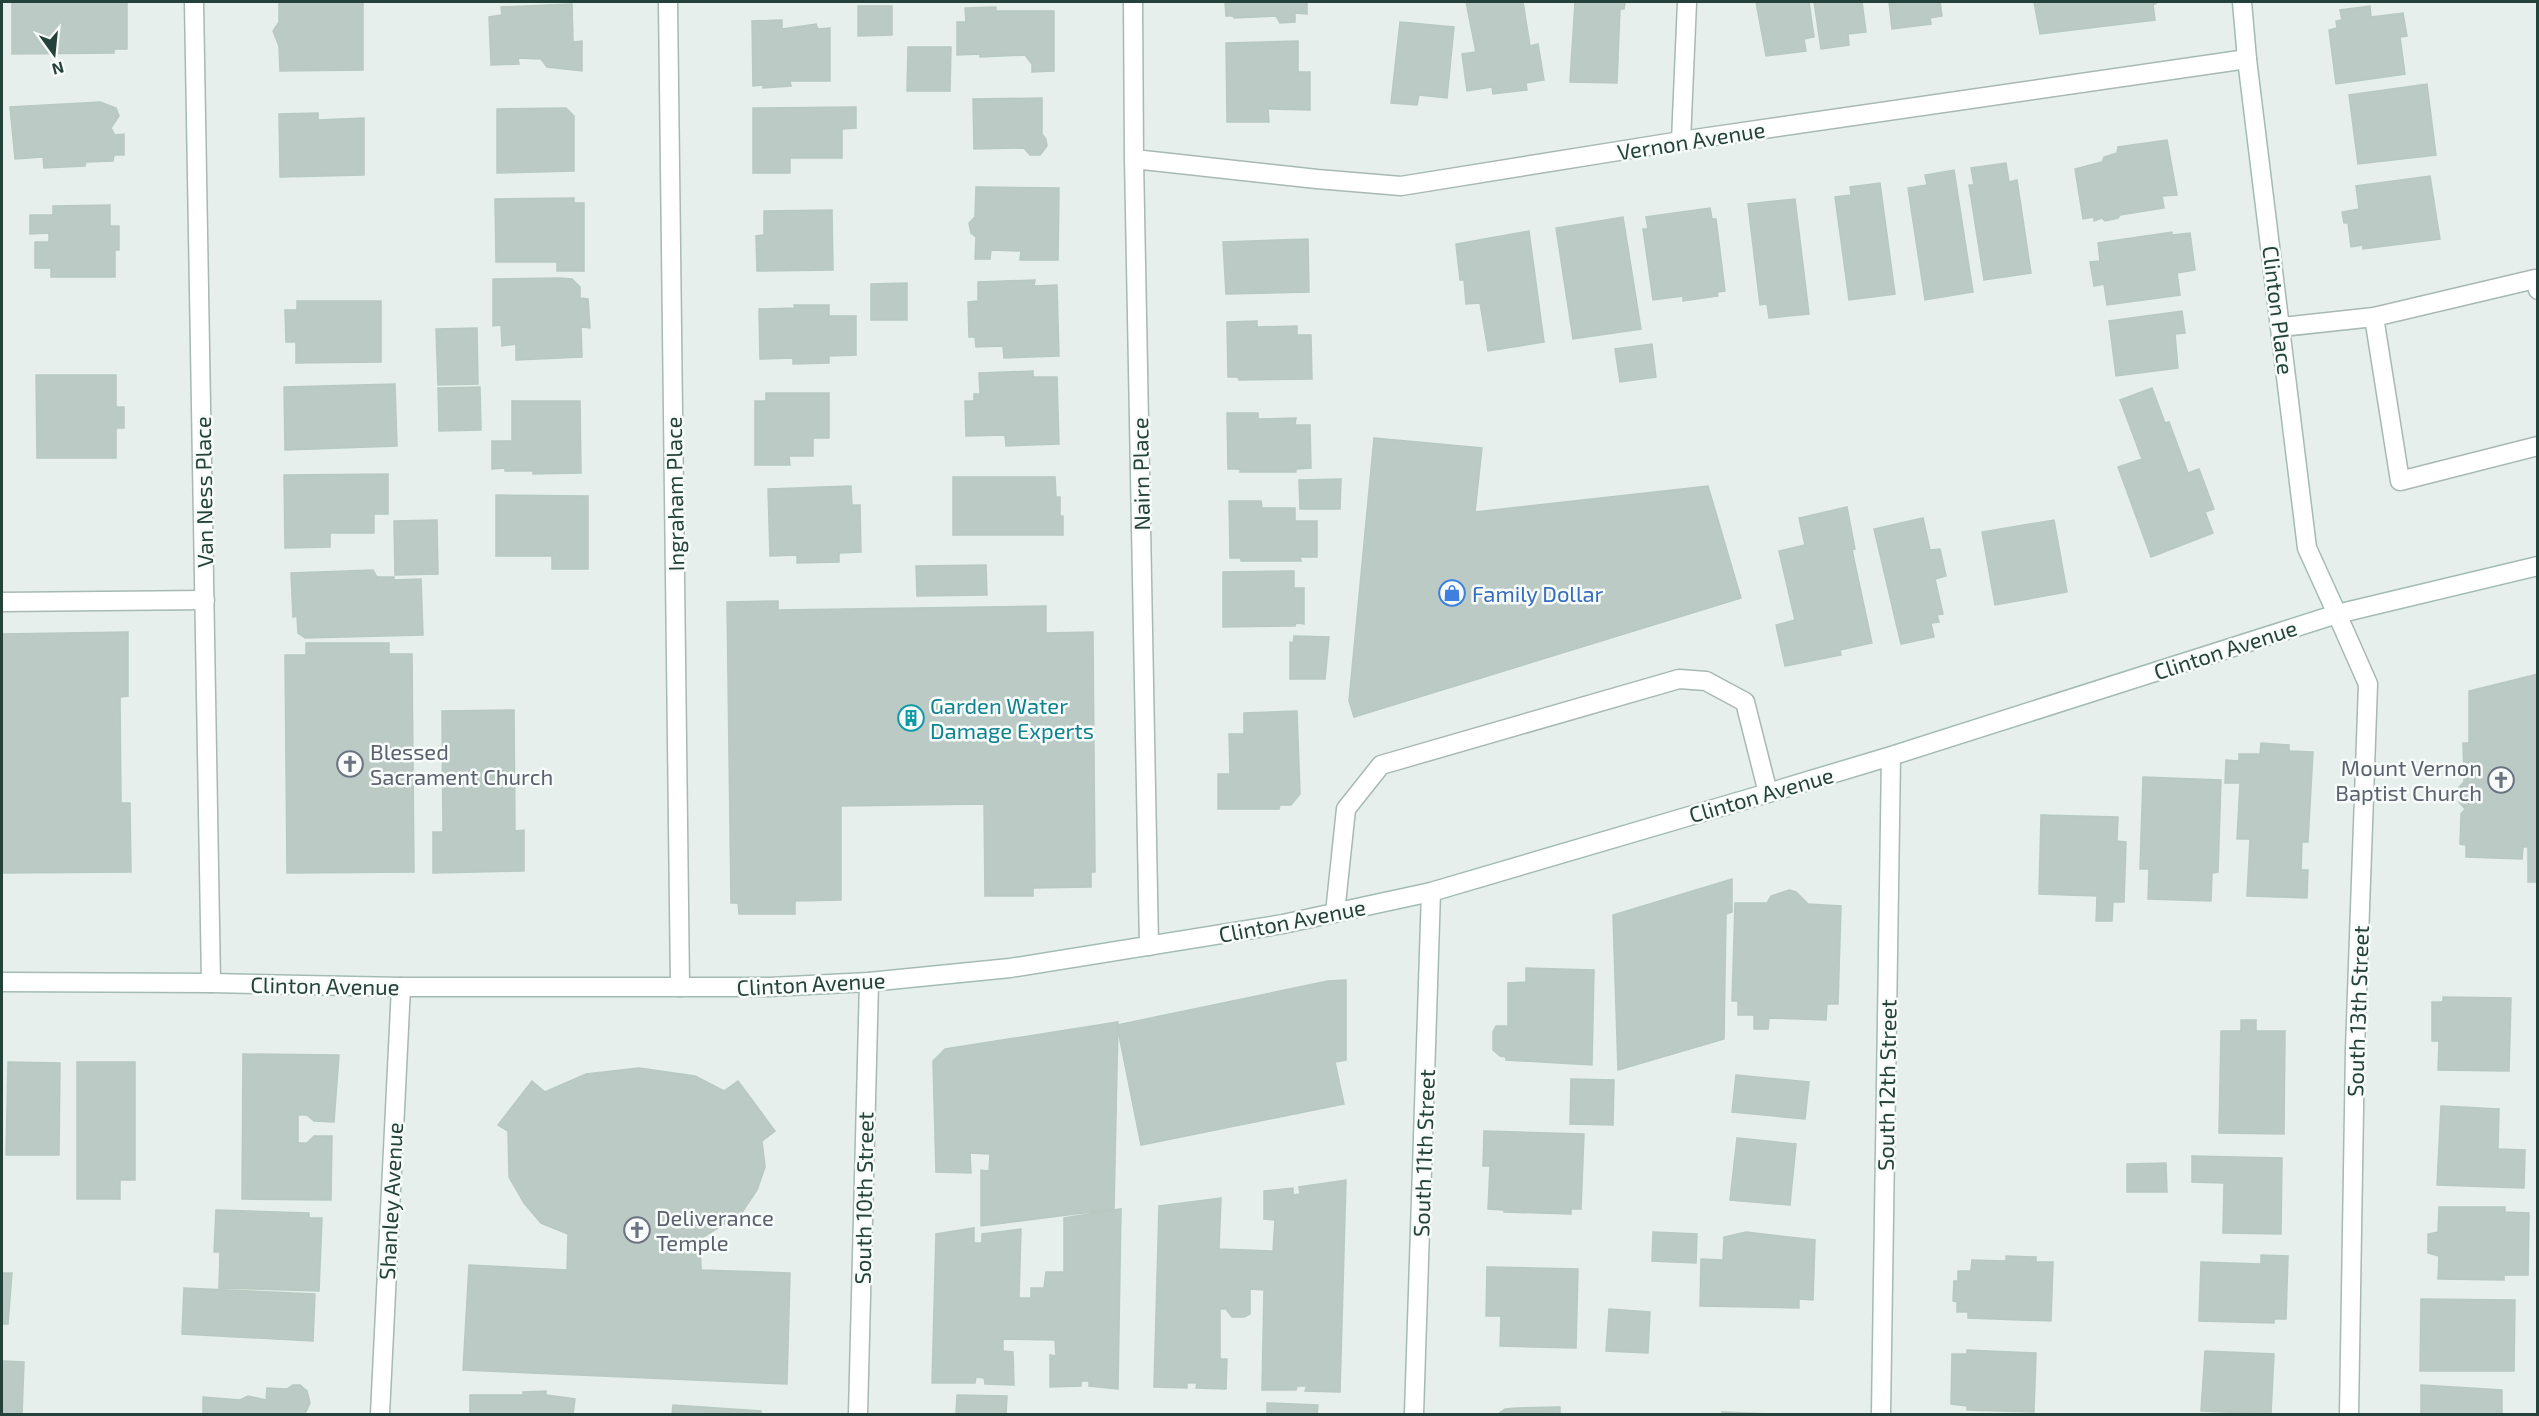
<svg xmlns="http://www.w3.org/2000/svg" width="2539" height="1416" font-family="'Exo 2',sans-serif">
  <rect width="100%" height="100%" fill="#e6efeb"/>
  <path fill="#bbcac4" stroke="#b8c9c2" stroke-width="1.5" d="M12,2H127V49H114V53L12,54Z
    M279,2H363V70L280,71L279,46L273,31L279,22Z
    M1225,2H1307V14L1295,13V22L1280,23L1276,16L1234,18L1233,16H1226Z
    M1466,2H1523L1530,46L1538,44L1544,80L1526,83L1527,90L1493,94L1492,87L1467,91L1462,54L1476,52Z
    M1575,2H1625L1624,9H1620L1617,83L1570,82Z
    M1756,2H1809L1814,37L1804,39L1806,51L1766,56Z
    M1814,2H1862L1866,32L1848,34L1849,45L1821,49Z
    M1889,2H1940L1942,16L1930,18L1931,24L1892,29Z
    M2034,2H2158L2153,5L2155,20L2040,34Z
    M572,4L573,42L582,41V71L547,67L541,59L518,58L519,64L491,65L489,17L502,15L501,7Z
    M858,6H892V35L858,36Z
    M2370,6L2371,17L2403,13L2407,36L2400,37L2405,74L2336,84L2329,30L2337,28L2336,21L2342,20L2340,10Z
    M996,7V11H1054V71L1032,72V64L1025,55L980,57V54L957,55V22H966L965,8Z
    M782,20V29L816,24L818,29L830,28V81H790L791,86L763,88V85L753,86L752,21Z
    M1400,22L1454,27L1447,98L1419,95L1417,105L1391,103Z
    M1298,41V72H1310V110L1268,109L1269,122H1227L1226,43Z
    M908,47H951L950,91H907Z
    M2427,84L2436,155L2358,164L2349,95Z
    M1042,98V134L1046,139L1047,146L1040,155H1030L1024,148L974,149L973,99Z
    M100,102L116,108L119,116L111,128L115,135L124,134V155H114L113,161L86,162L85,166L44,168L43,157L15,159L10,107Z
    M856,107V128L842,129V158H790V173H753V108Z
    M566,108L574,116V171L497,173V109Z
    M318,113V120L364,118V175L280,177L279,114Z
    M2167,140L2177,195L2162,196L2164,208L2120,215L2118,218L2105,221L2102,218L2094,221V217L2083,219L2075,169L2102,162L2104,157L2117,153L2118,147Z
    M2006,163L2009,182L2017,180L2031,273L1984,280L1969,185H1974L1971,168Z
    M1954,170L1973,292L1925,300L1908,188L1927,185L1925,175Z
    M2430,176L2440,239L2363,249V245L2351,247L2348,223H2344L2342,212L2359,209L2356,186Z
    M1880,183L1895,294L1849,300L1835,197L1851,195L1850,187Z
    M976,187L1059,188L1058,260H1020L1021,251L991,250L990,259H975L976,237L971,233L969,223L975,217Z
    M574,198V203H584V271H557V262H496L495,199Z
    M1795,199L1809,314L1769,318L1767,304L1760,305L1748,204Z
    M110,205V226H119V250H115V277H51V268H35V242H49V233L30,234V215H53V206Z
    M1710,208L1712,219H1716L1725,291L1717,292L1718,296L1683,301V296L1653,300L1643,229H1648L1646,217Z
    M832,210L833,270L757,271L756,236L764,235V211Z
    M1623,217L1641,329L1573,339L1556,228Z
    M1529,231L1544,342L1488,351L1480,303L1466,304L1464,280H1460L1456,244Z
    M2172,232V235L2190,233L2195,270L2177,273L2180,295L2107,305L2104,284L2094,286L2090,262L2100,261L2098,243Z
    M1308,239L1309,292L1226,294L1223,242Z
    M560,278L572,279L580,287V298L588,299L590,328L581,327L582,357L516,360V344L502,346L501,325L493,326V279Z
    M1035,280L1034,286L1057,285L1059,356L1004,358L1003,346L976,347L975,337H969L968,302L978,301V282Z
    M907,283V320H871V284Z
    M297,301H381V362L296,363V342H286L285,310H297Z
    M794,305H829V316H856V355L829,356V363L793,364V358L760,359L759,309L795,308Z
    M2182,311L2185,333L2175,334L2178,368L2116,376L2109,321Z
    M1257,321V327L1297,326V335H1311L1312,379L1239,380L1238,377H1228L1227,322Z
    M477,328L478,384L438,385L436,329Z
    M1652,344L1656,377L1620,382L1615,349Z
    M1033,371V377H1057L1059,444L1006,446L1005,435L966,436L965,401H974V394H980L979,373Z
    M36,375H116V407H124V428H116V458H37Z
    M395,384L397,446L285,450L284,387Z
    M480,387L481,430L439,431L438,388Z
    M2152,388L2165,423L2169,422L2188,473L2199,469L2214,509L2205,512L2213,533L2151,557L2118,467L2142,459L2120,400Z
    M766,393H829V438H813V456H789L790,465H755V401H766Z
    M512,401H580L581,473L533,474V471H505V468L492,469V441H512Z
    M1227,413H1258V419L1296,418L1295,425H1310L1311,468L1296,469V472H1240V469H1228Z
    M1374,438L1482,448L1475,512L1708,486L1741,598L1354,717L1349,701Z
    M388,474V514H374V533H330V547L285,548L284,475Z
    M953,477H1055L1056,497H1060V516H1063V535H953Z
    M1341,479L1340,509H1300L1299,480Z
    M851,486L852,505H860L861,552L839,553V562L797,563V555L770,556L768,489Z
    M496,495L588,496V569H552V556H496Z
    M1229,501H1261L1262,508H1295V521H1317V557H1300L1301,561H1241V558H1230Z
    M1847,507L1855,549L1852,550L1872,643L1840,650L1841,655L1785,666L1776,625L1795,620L1779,551L1805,545L1799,518Z
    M1923,518L1930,550L1940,549L1946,576L1935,579L1943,614L1937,615L1939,622L1931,623L1934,637L1901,644L1874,529Z
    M437,520L438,574L395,575L394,521Z
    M2054,520L2067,592L1995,605L1982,532Z
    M986,565L987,595L917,596L916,566Z
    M373,570L377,577H394V580L421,579L423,635L305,638L298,633L297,616L293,617L291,573Z
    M1294,571V588H1304V624L1296,623L1295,626L1223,627V572Z
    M778,601V610L1046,606V633L1093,632L1095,872H1091V887L1033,888V896H985L984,804L841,806V900L795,901V914H739L738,903H731L727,602Z
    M128,632V696L120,697L121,803H130L131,872L2,873V634Z
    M1294,636L1329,637L1325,679H1290V642L1293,643Z
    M306,643H389V654H412L414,872L287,873L285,655H306Z
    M2538,674V882H2528V847H2523L2522,859L2466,857V845L2460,844L2461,814L2465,809L2459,802L2458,788L2464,782L2463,743H2469V691Z
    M514,710L515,831L524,830V871L433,873V832H443L442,711Z
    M1297,711L1300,794L1291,805H1280L1279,809H1218V774H1230L1229,734H1244V713Z
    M2261,743L2289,745V751L2313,752L2308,842H2302L2301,870H2308L2307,898L2247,896L2250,839H2237L2240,783H2225L2226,760L2239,761V754H2260Z
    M2143,777L2221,780L2218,872L2212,873L2211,901L2148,899L2149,869H2140Z
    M2041,815L2118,817L2117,841L2126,842L2124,902H2113L2112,921H2096L2097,896L2039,894Z
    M1732,879V912L1726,914L1724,1039L1618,1070L1613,915Z
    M1789,890L1796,892L1808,904L1841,906L1838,1004H1827L1826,1020L1769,1018L1768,1029H1754V1015H1738V1001H1732L1735,903H1767L1771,896Z
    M1526,968L1594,970L1592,1065L1506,1060V1057L1500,1056L1493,1050V1032L1496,1026H1508V983L1526,982Z
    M1346,980V1060L1335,1062L1344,1104L1141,1145L1117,1025L1328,981Z
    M2443,997L2511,998L2509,1071L2438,1070L2439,1041H2432V1002H2443Z
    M2241,1020H2256V1031H2285L2284,1134L2219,1133L2221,1031H2241Z
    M1118,1022L1114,1209L981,1226V1170L989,1171L990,1154L970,1153L971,1173L936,1172L933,1061L945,1049Z
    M243,1054L339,1055L334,1122L314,1121L307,1115H298V1143H307L314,1136H332L331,1200L242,1199Z
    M8,1062L60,1063L59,1155H6Z
    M77,1062H135V1180H120V1199H77Z
    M639,1068L695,1076L724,1091L738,1081L775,1131L762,1141L765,1167L757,1190L741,1214L700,1239L701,1270L790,1273L787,1384L463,1370L469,1265L567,1270L568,1234L541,1223L524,1203L509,1177L508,1131L498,1125L532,1081L545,1092L586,1074Z
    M1736,1075L1809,1082L1805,1119L1732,1112Z
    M1571,1079L1614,1080L1613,1125L1570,1124Z
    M2441,1106L2499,1109L2498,1149L2525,1150L2524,1188L2437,1185Z
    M1484,1131L1584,1134L1581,1209H1571V1214L1504,1212V1210L1488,1209L1490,1166H1483Z
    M1737,1138L1796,1144L1790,1205L1730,1200Z
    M2192,1156L2282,1158L2281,1234L2223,1233L2224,1183L2192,1182Z
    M2166,1163L2167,1192H2127V1164Z
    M1346,1180L1340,1392L1305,1391L1307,1386H1297L1296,1390H1262L1264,1290L1250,1289V1314L1244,1317H1232L1226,1309H1220V1359H1227L1226,1389L1196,1388L1197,1383H1187V1388L1154,1387L1159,1206L1221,1198L1219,1249L1273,1251L1275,1220L1264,1219V1191L1293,1188V1195L1300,1194L1299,1187Z
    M2439,1207H2505V1212L2529,1213L2528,1275H2504V1280L2438,1279L2439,1256L2428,1253V1234L2438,1232Z
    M1121,1209L1118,1389L1089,1386V1381H1081V1386L1050,1387V1355L1056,1356L1055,1340L1003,1339V1351L1013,1352L1014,1385L985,1384L984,1378L976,1377L975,1383H932L936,1234L974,1228V1243H982V1234L1021,1229L1019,1298H1031V1288H1044L1046,1272H1064V1218Z
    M216,1210L309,1213V1218H322L319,1291L219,1288L220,1252H214Z
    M1653,1232L1697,1234L1696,1263L1652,1261Z
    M1746,1232L1815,1240L1813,1300L1799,1299V1308L1700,1306L1701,1259L1723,1260L1724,1237Z
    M2261,1255L2288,1256L2286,1319H2274V1323L2199,1321L2201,1262L2261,1264Z
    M2006,1256L2036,1257V1262H2053L2051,1321L1968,1318V1312H1957V1302L1953,1301L1954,1281H1958V1271H1971L1972,1260L2006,1261Z
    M1487,1267L1578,1269L1576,1348L1500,1346L1501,1316H1486Z
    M2,1273H12L8,1324H2Z
    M184,1288L315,1294L313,1341L182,1334Z
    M2421,1299L2515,1300L2514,1371H2420Z
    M1609,1309L1650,1312L1648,1353L1606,1351Z
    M1967,1350L2036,1353L2034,1412L1967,1410V1406L1951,1404L1952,1354H1967Z
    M2205,1351L2274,1354L2271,1414L2201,1411Z
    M2,1361L24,1362L22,1414H2Z
    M293,1385H300L307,1391L310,1403L305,1414H203V1397L240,1400L248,1396L266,1400L267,1388L287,1389Z
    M2421,1385L2502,1390V1414H2421Z
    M546,1391V1395L575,1399L573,1414H470V1395H523V1392Z
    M957,1395L1007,1396L1006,1414H956Z
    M1267,1403L1318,1405L1317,1414H1267Z
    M673,1405L761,1411V1414H672Z
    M1560,1407V1414H1498L1505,1409L1517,1408Z
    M1722,1412L1773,1414H1722Z"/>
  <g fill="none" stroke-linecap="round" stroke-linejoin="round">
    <g stroke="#a8b8b2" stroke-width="21">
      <path id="lane" d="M2374,317L2400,481L2538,446
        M2282,327L2374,317L2535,279L2538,290
        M2,602L205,600
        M1335,913L1346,809L1381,765L1679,679L1706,681L1745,702L1768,793"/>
    </g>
    <g stroke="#a8b8b2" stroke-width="21">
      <path id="street" d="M194,2L211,983
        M668,2L680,987
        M1133,2L1134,159L1149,946
        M1681,141L1687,2
        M1134,159L1317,179L1401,186L1681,141L2247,59
        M2337,614L2368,684L2355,1049L2349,1414
        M380,1414L401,987
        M858,1414L869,982"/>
    </g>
    <g stroke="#a4bbb3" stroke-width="21">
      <path id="secondary" d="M2242,2L2247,59L2307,548L2337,614
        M2,982L211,983L401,987H770L869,982L1010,968L1283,924L1431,892L1768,793L1891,756L2337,614L2538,566
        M1414,1414L1431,892
        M1881,1414L1891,756"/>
    </g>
    <use href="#lane" stroke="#fff" stroke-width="18"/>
    <use href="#street" stroke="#fff" stroke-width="18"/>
    <use href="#secondary" stroke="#fff" stroke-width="18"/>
  </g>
  <defs>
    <g id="shop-ring" transform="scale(1.35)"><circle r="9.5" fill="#f7fbf9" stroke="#3f7fe0" stroke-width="1.5"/><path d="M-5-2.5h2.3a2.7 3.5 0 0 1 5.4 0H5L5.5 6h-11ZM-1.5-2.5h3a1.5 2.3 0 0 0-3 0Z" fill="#3f7fe0"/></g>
    <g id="building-ring" transform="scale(1.35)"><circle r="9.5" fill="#f7fbf9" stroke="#0f9aa8" stroke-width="1.5"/><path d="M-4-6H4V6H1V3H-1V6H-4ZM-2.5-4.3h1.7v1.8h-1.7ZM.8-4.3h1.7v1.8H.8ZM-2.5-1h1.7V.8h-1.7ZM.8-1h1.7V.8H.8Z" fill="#0f9aa8"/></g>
    <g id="church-ring" transform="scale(1.35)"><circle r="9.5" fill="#f7fbf9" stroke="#6b7280" stroke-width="1.5"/><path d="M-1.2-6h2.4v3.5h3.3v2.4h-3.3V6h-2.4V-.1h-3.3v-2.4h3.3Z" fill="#6b7280"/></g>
  </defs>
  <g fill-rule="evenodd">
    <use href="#shop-ring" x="1452" y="593"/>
    <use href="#building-ring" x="911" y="718"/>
    <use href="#church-ring" x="350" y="764"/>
    <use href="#church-ring" x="2501" y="780"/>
    <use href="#church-ring" x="637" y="1230"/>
  </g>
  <g text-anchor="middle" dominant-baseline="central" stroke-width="5" stroke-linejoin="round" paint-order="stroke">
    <g font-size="22" fill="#24423a" stroke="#f7fbf9">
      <text transform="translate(1691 140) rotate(-9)">Vernon Avenue</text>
      <text transform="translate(2279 310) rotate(83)">Clinton Place</text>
      <text transform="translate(1140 474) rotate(-91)">Nairn Place</text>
      <text transform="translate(203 492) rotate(-91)">Van Ness Place</text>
      <text transform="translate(674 494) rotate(-91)">Ingraham Place</text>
      <text transform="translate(2225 649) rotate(-18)">Clinton Avenue</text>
      <text transform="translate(1761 794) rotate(-16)">Clinton Avenue</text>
      <text transform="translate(1292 920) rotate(-11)">Clinton Avenue</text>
      <text transform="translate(811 983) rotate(-3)">Clinton Avenue</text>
      <text transform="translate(325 985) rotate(1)">Clinton Avenue</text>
      <text transform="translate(2357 1011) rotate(-88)">South 13th Street</text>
      <text transform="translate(1886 1085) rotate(-89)">South 12th Street</text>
      <text transform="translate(1423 1153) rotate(-88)">South 11th Street</text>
      <text transform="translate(863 1198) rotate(-89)">South 10th Street</text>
      <text transform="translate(390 1201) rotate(-87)">Shanley Avenue</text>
    </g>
    <g font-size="22" fill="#366cbe" stroke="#f7fbf9" text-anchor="start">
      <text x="1472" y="593">Family Dollar</text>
    </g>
    <g font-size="22" fill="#0d838f" stroke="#f7fbf9" text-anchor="start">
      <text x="930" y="705">Garden Water<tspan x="930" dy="25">Damage Experts</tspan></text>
    </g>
    <g font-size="22" fill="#5b616d" stroke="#f7fbf9" text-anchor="start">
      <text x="370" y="751">Blessed<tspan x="370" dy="25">Sacrament Church</tspan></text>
      <text x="2482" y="767" text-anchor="end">Mount Vernon<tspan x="2482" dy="25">Baptist Church</tspan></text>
      <text x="656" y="1217">Deliverance<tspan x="656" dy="25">Temple</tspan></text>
    </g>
  </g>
  <rect width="2539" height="1416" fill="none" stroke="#24423a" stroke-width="6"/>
  <g transform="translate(54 54) rotate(165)" stroke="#f7fbf9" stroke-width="4.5" paint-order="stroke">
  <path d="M0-4.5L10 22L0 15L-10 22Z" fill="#24423a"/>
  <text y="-9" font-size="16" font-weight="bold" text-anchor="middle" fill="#24423a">N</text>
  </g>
</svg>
